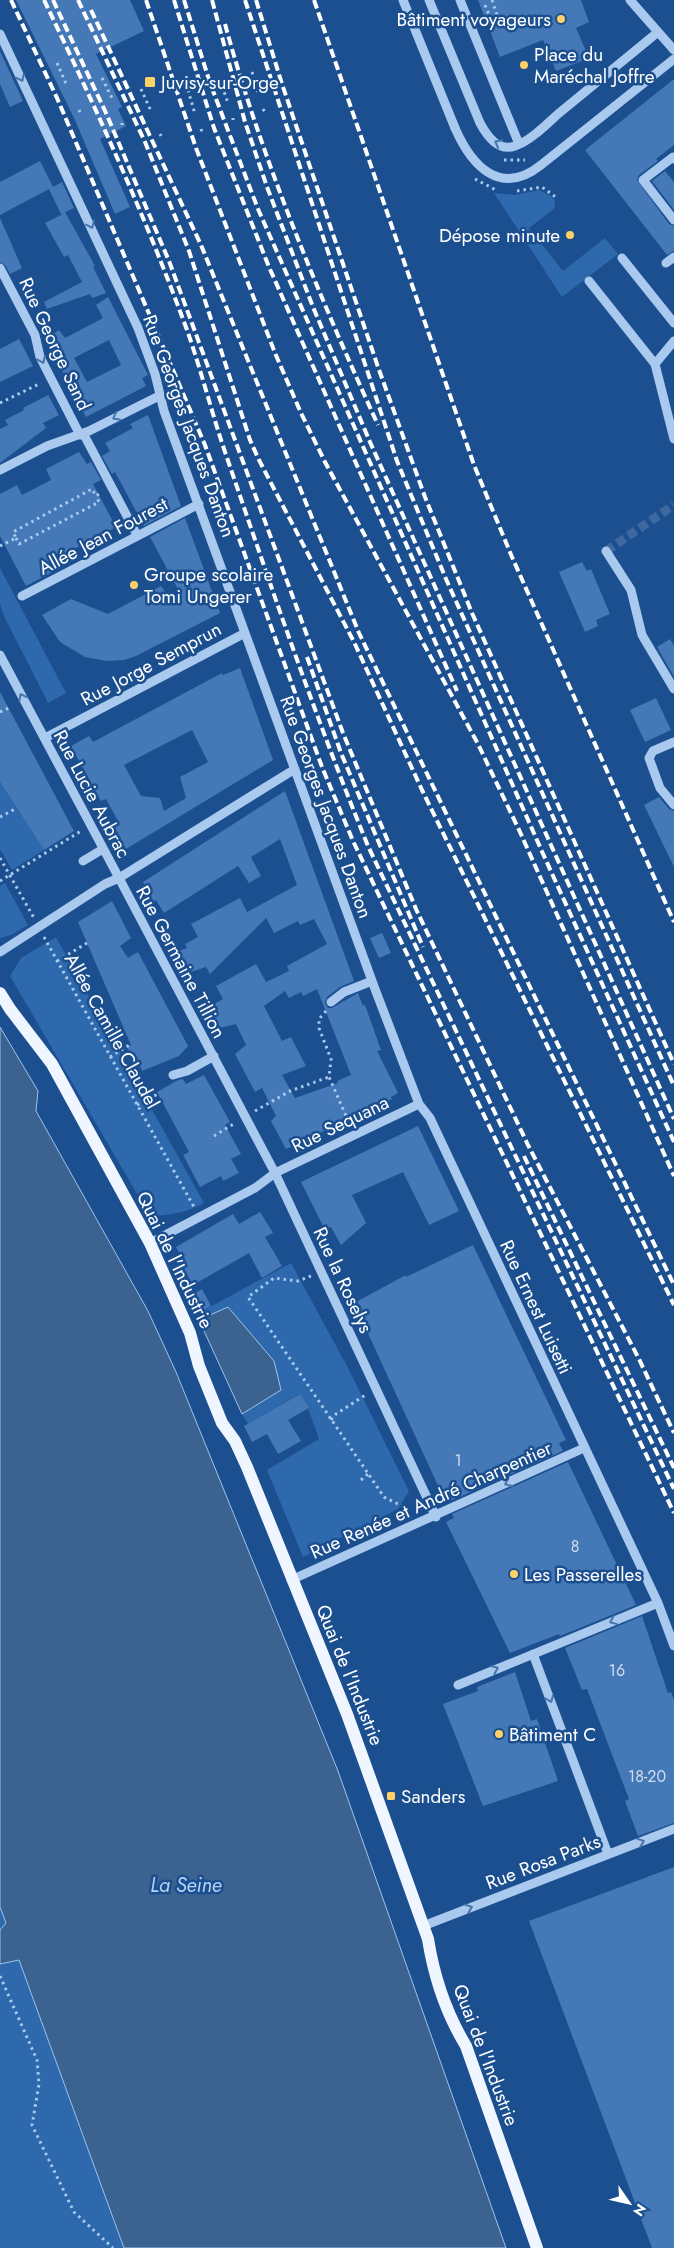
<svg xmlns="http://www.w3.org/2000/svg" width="674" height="2248" font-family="Jost,sans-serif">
  <rect width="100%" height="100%" fill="#1b4f8f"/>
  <path fill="#2e69ad" d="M539,190L551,196L555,201L554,209L529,228L563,271L605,238L618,254L562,297L494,193L515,195Z
    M0,568L66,693L48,703L3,614L0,604Z
    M0,782L44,850L12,870L0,849Z
    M5,883L28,925L11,935L0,938V886Z
    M56,937L204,1203C186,1213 170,1215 150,1216L10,976L21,958Z
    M291,1263L347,1366L409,1491L398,1509L303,1557L267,1470L319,1439L308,1408L299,1394L248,1424L242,1414L281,1390L229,1307L199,1320L197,1314Z
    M0,1907L6,1923L124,2248H0Z"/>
  <path fill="#3c6290" stroke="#9cc4f0" d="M0,1027L38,1091L36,1111L148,1311L176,1372L338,1771L506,2248H124L19,1960L0,1964V1930L6,1923L0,1907Z
    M228,1307L274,1361L281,1390L242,1414L199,1320Z"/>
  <path fill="#4478b7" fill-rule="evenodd" d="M16,0H130L144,31L96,54L122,107L118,109L126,126L100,139L130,207L115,214L75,120Z
    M478,0H581L589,22L576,28L589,58L556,71L543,40L500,57Z
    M0,51L23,101L10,107L0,84Z
    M674,79V145L656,159L658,161L639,175L637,180L669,224L674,226V251L667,255L585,150Z
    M40,161L53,187L62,182L74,208L65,212L95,266L93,267L106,293L92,298L90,294L47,309L44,302L82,282L68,255L64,257L45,223L63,214H61L49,189L0,215V182Z
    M665,171L674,182V210L652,181Z
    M0,218L22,268L10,274L5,265L0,262Z
    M108,297L148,375L142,378L146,386L86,417L46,339L59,330L65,338L103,318L96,305ZM109,340L121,365L87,382L74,358Z
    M19,339L33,366L0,382V349Z
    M48,395L59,415L43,423L46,428L0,463V429L8,425L5,420L24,410L23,408Z
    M148,415L181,506L144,526L115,472L112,474L102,456L110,451L105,443L133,428L130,424Z
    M79,452L87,464L91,462L101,480L93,484L116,527L53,560L58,569L26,586L0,536V494L17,485L22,495L51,480L46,469Z
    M185,518L220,613L136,656L124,660L107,661L85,657L60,642L42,615L71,599L108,614L161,586L172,601L181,595L150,537Z
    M582,562L587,571L591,569L610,614L596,620L598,626L585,632L559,572Z
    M670,639L674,646V677L657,647Z
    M240,668L273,760L126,849L114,826L119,823L106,799L101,801L71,746L89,736L93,742L222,673L223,675ZM192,730L208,762L180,777L186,798L164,811L160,798L141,796L124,765Z
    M0,692L74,831L44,850L0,782Z
    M656,698L671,730L645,742L630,710Z
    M285,791L354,981L340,987L327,997L325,1003L328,1008H332L358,993L363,1006L365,1005L381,1050L377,1051L398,1093L391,1097L392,1099L286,1149L271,1121L276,1116L262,1088L255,1092L235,1054L246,1045L236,1024L220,1028L209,1007L223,999L216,986L256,964L266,982L289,971L287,966L327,944L314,919L300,925L298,921L274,933L266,918L210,974L206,967L191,972L179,951L187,948L185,944L198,937L191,924L240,898L247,912L297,885L280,839L251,857L261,876L249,883L238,866L164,913L156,900L153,902L143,882ZM317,989L351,1075L337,1081L338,1083L295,1098L282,1075L306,1066L291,1037L282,1041L264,1006L285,991L289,998L301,992L303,996Z
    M659,797L669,809L674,811V867L644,805Z
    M112,901L131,938L120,946L128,958L138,952L188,1046L179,1056L142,1071L136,1056L132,1059L127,1047L131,1045L78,922Z
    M382,933L391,953L379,958L370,938Z
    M204,1075L230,1122L225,1125L241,1154L231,1159L239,1173L223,1181L221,1176L200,1187L183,1155L189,1152L157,1092L178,1080L183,1079L186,1084Z
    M418,1126L459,1211L429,1225L403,1172L352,1195L366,1223L341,1245L331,1227L325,1230L301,1182Z
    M260,1212L273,1233L265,1237L282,1266L262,1278L249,1253L193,1285L178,1259L182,1257L176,1247L233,1214L239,1224Z
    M473,1245L566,1440L559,1443L563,1451L446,1503L354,1303L406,1275V1277Z
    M202,1289L211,1306L197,1314L189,1297Z
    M300,1394L309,1408L288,1420L301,1441L278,1454L267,1434L252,1442L244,1426Z
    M568,1462L636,1605L560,1636L559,1634L510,1653L446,1522L454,1518L452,1514Z
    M642,1616L668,1693L671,1692L674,1700V1823L638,1836L625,1801L629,1799L587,1689L582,1690L565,1648Z
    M515,1672L531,1721L537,1719L558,1781L483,1806L443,1704L478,1691L477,1687Z
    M674,1867V2248H652L529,1921Z"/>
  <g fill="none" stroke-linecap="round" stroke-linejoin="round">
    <path stroke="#3d69a0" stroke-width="9" stroke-dasharray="9 4.5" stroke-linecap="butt" d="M606,551L674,505"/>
    <path stroke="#a9c9ee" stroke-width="3" stroke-dasharray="2.5 4" stroke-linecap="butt" d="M492,0L498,18
      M485,5L492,22
      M57,63L67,86
      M252,72L258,92
      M102,78L113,100
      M220,80L228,103
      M141,89L151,111
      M188,90L195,114
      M263,109L265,112
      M79,110L80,112
      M233,118V120
      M122,123V125
      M201,129L202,132
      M160,134L161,136
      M504,160H525
      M475,179L496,190
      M517,191L542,187L557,198
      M0,403L41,383
      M16,538L19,544L99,502L96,496
      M0,546L16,538L13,532L92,489L96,496L102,492
      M0,712L9,708
      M0,817L17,808
      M0,858L34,918
      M0,881L81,831
      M44,937L194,1207
      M57,961L87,943
      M326,1011L319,1019V1028L331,1059L329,1077L350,1125
      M110,1057L131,1044
      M137,1105L158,1094
      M255,1111L290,1091L329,1077
      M214,1136L235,1123
      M311,1276L298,1281L274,1278L248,1297L384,1497L406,1508L409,1514
      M331,1420L336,1414L367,1394
      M361,1480L368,1474
      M0,1976L37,2060L39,2084L32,2125L74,2212L113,2248"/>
    <path stroke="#a9c9ee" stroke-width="9" d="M429,0L480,123C487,136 498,152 515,146C530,141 546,125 558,114C591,87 625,59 658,32
      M460,0L519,144
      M630,0L674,50
      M0,34L138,328L155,374L164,411L375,989L419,1104L430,1118L658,1603L674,1646
      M455,128C472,167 501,197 541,165L674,59
      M674,159L673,157L643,180L674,220
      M622,258L674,323
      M666,263L674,257
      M0,268L35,335L40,357L80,435
      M589,281L655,364
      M674,341L655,364L674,439
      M83,433L137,535
      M0,470L47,446L89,431L159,396
      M606,551L631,590L642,635L674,689
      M22,596L199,504
      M0,655L119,878L105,884L0,952
      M45,738L245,633
      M674,742L653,751L649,758L660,788L674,805
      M295,769L119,878L275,1173L436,1517
      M83,861L103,849
      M331,1002L344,992L372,981
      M173,1075L187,1071L214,1056
      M150,1243L255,1188L275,1173L419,1104
      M291,1580L584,1448
      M533,1654L608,1854
      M458,1685L658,1603
      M423,1926L674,1829"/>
    <path stroke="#f0f6ff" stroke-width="12" d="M0,993L10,1009L52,1064L150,1243L190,1333L199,1366L222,1423L235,1441L247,1467L347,1714L428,1939C434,1977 446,2013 466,2046L537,2248"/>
    <path stroke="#fff" stroke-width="4" stroke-dasharray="9 4" stroke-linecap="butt" d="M11,0L57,98L205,445L322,767L353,841L674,1513
      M44,0C96,108 146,218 187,330C200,367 210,406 222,443C268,578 314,714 368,846L674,1489
      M53,0L106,113L169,261L343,733L416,909L528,1145L639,1359L674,1433
      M78,0L145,142L189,251L250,440L259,460L354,642L422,790L674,1305
      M146,0L196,148L275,353L301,413L325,462L478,744L520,832L674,1176
      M174,0L214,128L269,267L457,691
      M184,0L210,83L258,209L544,856L674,1142
      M212,0L245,122L267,187L313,307L370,442L674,1119
      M245,0L397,461L446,579L674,1086
      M256,0L282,84L378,367L425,497L472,613L674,1064
      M314,0L474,465L512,557L674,922
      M91,10L201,245L359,633L674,1285
      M225,24C262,160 320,298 378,425
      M307,657L341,753L423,947
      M524,1156L674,1468"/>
    <path stroke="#a9c9ee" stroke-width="9" d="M403,0L455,128"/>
  </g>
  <defs><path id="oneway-chevron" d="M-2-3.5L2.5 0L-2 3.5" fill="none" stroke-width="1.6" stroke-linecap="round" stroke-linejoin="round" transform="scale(1.25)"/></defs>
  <g stroke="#4674ac">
    <use href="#oneway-chevron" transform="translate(21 78) rotate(64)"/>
    <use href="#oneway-chevron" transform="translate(498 143) rotate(-152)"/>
    <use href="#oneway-chevron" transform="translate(91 225) rotate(65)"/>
    <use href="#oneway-chevron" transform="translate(42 360) rotate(67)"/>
    <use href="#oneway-chevron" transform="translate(116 417) rotate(153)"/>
    <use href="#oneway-chevron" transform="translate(22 697) rotate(-118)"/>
    <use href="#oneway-chevron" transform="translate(508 1483) rotate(155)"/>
    <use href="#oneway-chevron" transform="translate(613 1621) rotate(158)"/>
    <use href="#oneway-chevron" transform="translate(495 1669) rotate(-23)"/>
    <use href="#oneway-chevron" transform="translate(550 1699) rotate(69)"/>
    <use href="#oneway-chevron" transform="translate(641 1842) rotate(-21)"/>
    <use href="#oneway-chevron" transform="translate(469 1908) rotate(-21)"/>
  </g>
  <g fill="#ffd166" stroke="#1b4f8f" stroke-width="2">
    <circle cx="561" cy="19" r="5"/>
    <circle cx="524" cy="65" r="5"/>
    <rect x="144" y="76" width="12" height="12" rx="2.5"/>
    <circle cx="570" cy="235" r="5"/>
    <circle cx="134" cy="585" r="5"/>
    <circle cx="514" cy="1574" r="5"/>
    <circle cx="499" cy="1734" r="5"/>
    <rect x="386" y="1791" width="10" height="10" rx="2.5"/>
  </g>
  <g text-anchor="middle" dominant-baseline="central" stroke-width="5" stroke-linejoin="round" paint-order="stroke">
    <g font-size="16" fill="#d0dded">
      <text x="458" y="1460">1</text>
      <text x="575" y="1546">8</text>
      <text x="617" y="1670">16</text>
      <text x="647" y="1776">18-20</text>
    </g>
    <g font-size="19" fill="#fff" stroke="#1b4f8f" text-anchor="start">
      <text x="551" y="19" text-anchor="end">Bâtiment voyageurs</text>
      <text x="534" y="54">Place du<tspan x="534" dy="22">Maréchal Joffre</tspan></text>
      <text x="161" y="82">Juvisy-sur-Orge</text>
      <text x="560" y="235" text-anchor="end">Dépose minute</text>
      <text x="144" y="574">Groupe scolaire<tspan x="144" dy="22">Tomi Ungerer</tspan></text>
      <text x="524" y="1574">Les Passerelles</text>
      <text x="509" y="1734">Bâtiment C</text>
      <text x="401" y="1796">Sanders</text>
    </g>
    <g font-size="19" fill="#fff" stroke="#1b4f8f">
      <text transform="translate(55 344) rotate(65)">Rue George Sand</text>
      <text transform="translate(189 426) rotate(70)">Rue Georges Jacques Danton</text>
      <text transform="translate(103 536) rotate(-28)">Allée Jean Fourest</text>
      <text transform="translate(151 664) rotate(-28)">Rue Jorge Semprun</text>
      <text transform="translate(92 794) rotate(62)">Rue Lucie Aubrac</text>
      <text transform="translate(326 807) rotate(70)">Rue Georges Jacques Danton</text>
      <text transform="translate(181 962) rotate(62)">Rue Germaine Tillion</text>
      <text transform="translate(112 1031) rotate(61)">Allée Camille Claudel</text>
      <text transform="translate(340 1124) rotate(-26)">Rue Sequana</text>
      <text transform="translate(175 1260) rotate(64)">Quai de l'Industrie</text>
      <text transform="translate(343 1280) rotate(65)">Rue la Roselys</text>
      <text transform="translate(536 1307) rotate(65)">Rue Ernest Luisetti</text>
      <text transform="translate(431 1500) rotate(-24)">Rue Renée et André Charpentier</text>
      <text transform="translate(350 1675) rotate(68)">Quai de l'Industrie</text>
      <text transform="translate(543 1862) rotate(-21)">Rue Rosa Parks</text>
      <text transform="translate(486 2055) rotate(69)">Quai de l'Industrie</text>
    </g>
    <g font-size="20" font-style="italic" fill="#b5d3f5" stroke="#1b4f8f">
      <text x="186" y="1885">La Seine</text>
    </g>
  </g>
  <g transform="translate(629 2203) rotate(124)" stroke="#1b4f8f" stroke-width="4" paint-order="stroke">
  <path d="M0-4L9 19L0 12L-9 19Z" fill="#ffffff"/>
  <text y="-8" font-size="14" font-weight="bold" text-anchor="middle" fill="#ffffff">N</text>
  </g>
</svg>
